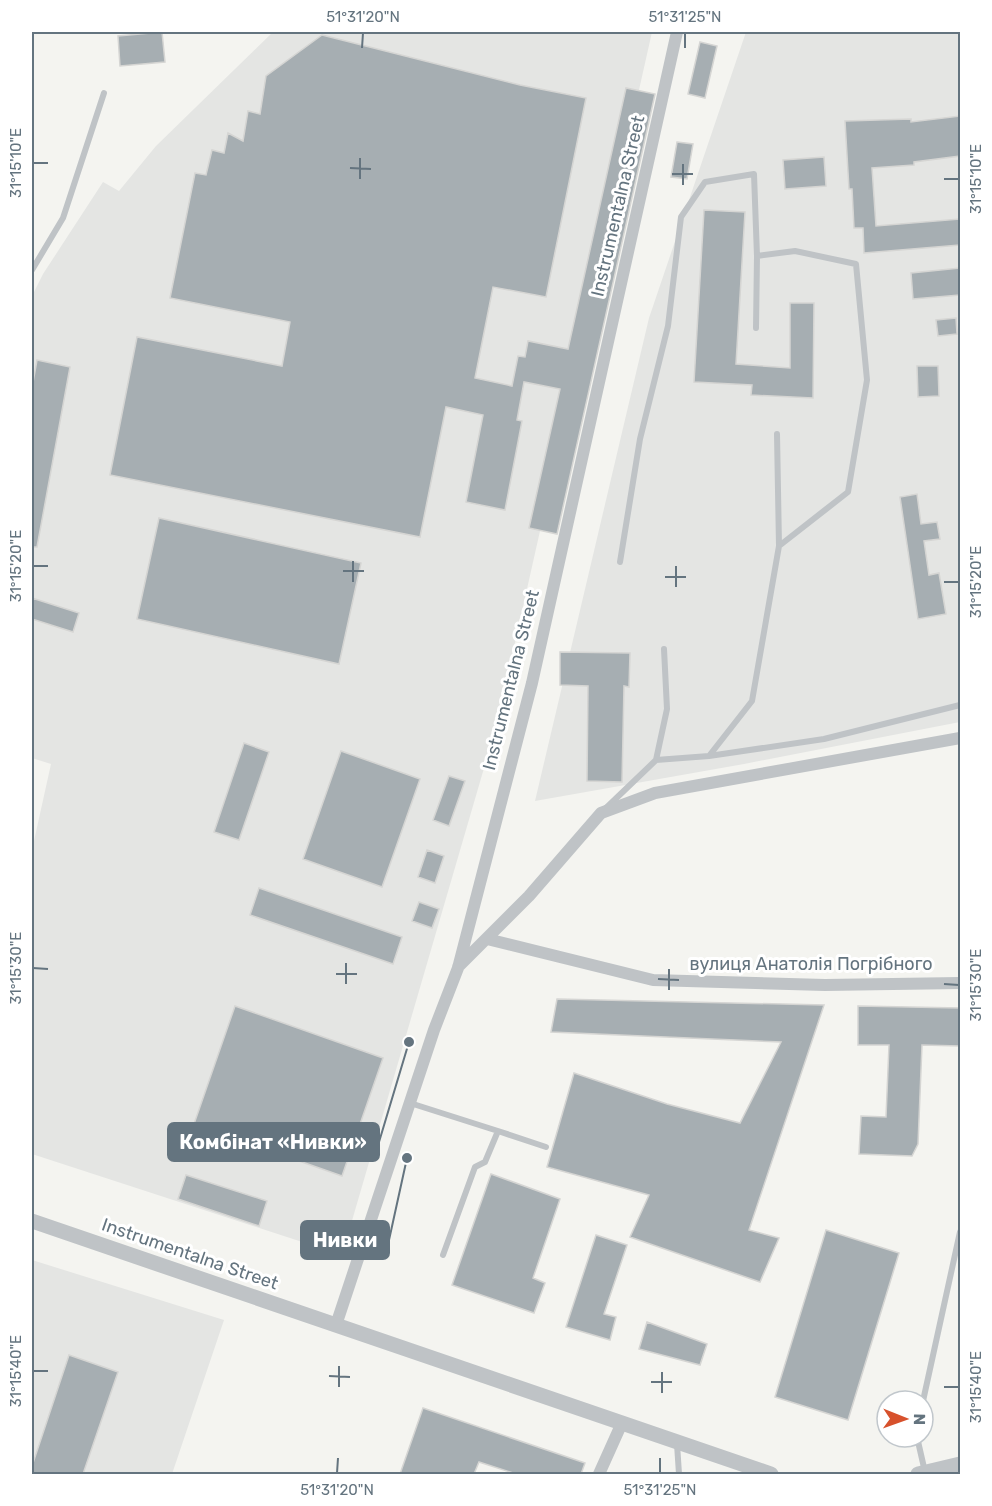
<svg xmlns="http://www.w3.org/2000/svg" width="992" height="1506" font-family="Rubik,sans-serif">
  <rect width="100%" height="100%" fill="#f4f4f0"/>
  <path fill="#e4e5e3" d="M273,32H652L496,727L342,1255L32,1154V850L51,764L32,758V296L43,274L103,182L119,191L156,146Z
    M746,32H960V722L744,764L535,801L649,318Z
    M32,1260L224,1320L172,1474H32Z"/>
  <path fill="#a6aeb2" stroke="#d5d5d3" stroke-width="1.5" d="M162,32L165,62L120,66L118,36Z
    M322,35L520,85L586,98L546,297L493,287L475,378L512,386L518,356L525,357L528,341L568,349L626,88L655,94L557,534L529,528L560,389L524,382L517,420L522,421L505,510L466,502L483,415L446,407L420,537L110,475L137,337L282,366L290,322L170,298L195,173L206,175L212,150L224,153L228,133L243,141L248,111L260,114L266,76Z
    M700,42L717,46L705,98L688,94Z
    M960,116V156L914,162V165L872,168L876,226L960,219V245L864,253L863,228H854L852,189H849L845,121L911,119V122Z
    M677,142L693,144L687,179L671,177Z
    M824,157L826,186L785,189L783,160Z
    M704,210L745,212L736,364L790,368V303H814L813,398L751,395L752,385L694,382Z
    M960,268V295L913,299L911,273Z
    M956,318L957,334L938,336L936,320Z
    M37,360L70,367L37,547H32V388Z
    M917,366H938L939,396L918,397Z
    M917,494L921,524L937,522L940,539L924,541L929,575L939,573L946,614L918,619L900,497Z
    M159,518L361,563L339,664L137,619Z
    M32,598L79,613L73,632L32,619Z
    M560,652L630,653L629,687L624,686L622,782L587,781L588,686L560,685Z
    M244,743L269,752L239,840L214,832Z
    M341,751L420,779L382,887L303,859Z
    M449,776L465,781L449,826L433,820Z
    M427,850L444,856L435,883L418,877Z
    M259,888L402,937L393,964L250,915Z
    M419,902L439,909L432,928L412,921Z
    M557,999L824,1005L749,1230L779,1238L760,1282L630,1237L649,1195L547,1167L574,1073L667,1104L740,1123L781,1042L551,1032Z
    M235,1006L383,1058L342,1176L194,1124Z
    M858,1006L960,1008V1046L922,1045L918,1144L912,1156L859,1154L861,1116L886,1117L889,1045H858Z
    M491,1174L560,1199L533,1278L545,1283L534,1313L452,1285Z
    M186,1175L267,1201L259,1226L178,1199Z
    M826,1230L899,1253L848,1420L775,1397Z
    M596,1235L627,1245L604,1314L616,1317L610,1340L566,1327Z
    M647,1322L707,1344L700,1365L639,1349Z
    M69,1355L118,1372L83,1474H32V1466Z
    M423,1408L585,1463L581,1474H516L479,1462L474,1474H400Z"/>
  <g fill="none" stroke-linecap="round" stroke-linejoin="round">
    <path stroke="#bfc3c6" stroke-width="6" d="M32,270L63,218L104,93
      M756,328L757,256L795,251L856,264L867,380L848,492L779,546L752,701L709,756L824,739L960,705
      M777,434L779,546
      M620,562L640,439L668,326L681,217L705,182L754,174L757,256
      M656,760L667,709L664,649
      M606,808L656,760L709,756
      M410,1103L498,1131L485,1162L475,1167L443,1255
      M498,1131L546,1147
      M923,1401L960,1232
      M917,1437L925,1472
      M677,1444L679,1474"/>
    <path stroke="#bfc3c6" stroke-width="12" d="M487,939L653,980L825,985L960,983
      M458,967L529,896L601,813L655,793L960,738
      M336,1325L434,1030L458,968L532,683L677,32
      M599,1474L621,1425"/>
    <path stroke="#bfc3c6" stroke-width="15" d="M32,1221L771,1474
      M918,1474L960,1464"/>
  </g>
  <path fill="none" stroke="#64747f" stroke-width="2" d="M362,48L363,33M685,48V33M33,163H48M350,168L371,169M672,174H693M360,179V158M944,179H959M683,185V164M33,566H48M343,571H364M665,577H686M353,582V561M944,582H959M676,587V566M33,968L48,969M336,974H357M658,979L679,980M346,984V963M944,984L959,985M669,990V969M33,1371H48M329,1376L350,1377M651,1382H672M339,1387V1366M944,1387H959M662,1393V1372M337,1473L338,1458M660,1473V1458"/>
  <g text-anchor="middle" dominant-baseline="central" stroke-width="6" stroke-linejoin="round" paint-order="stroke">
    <g font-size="18" fill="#64747f" stroke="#fff">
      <text transform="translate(618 206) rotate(-77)">Instrumentalna Street</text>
      <text transform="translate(511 680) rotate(-76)">Instrumentalna Street</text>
      <text x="811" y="964">вулиця Анатолія Погрібного</text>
      <text transform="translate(190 1254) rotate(19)">Instrumentalna Street</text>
    </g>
  </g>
  <path fill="none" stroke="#64747f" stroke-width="2" d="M409 1042L379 1142M407 1158L389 1240"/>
  <g fill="#64747f" stroke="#fff" stroke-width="2">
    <circle cx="409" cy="1042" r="6"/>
    <circle cx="407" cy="1158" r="6"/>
  </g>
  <g fill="#64747f" stroke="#64747f" stroke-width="2">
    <rect x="168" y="1123" width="211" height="38" rx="6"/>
    <rect x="301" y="1221" width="88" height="38" rx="6"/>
  </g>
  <g font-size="20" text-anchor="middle" font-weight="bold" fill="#fff">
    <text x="273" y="1149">Комбінат «Нивки»</text>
    <text x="345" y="1247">Нивки</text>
  </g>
  <rect width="992" height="1506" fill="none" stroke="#ffffff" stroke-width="66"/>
  <g transform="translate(905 1419) rotate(91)"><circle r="28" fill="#ffffff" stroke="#c1c7cc" stroke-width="1.5"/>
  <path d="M0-4.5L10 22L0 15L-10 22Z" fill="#d7512c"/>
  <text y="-9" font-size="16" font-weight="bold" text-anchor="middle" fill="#64747f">N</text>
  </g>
  <rect x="33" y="33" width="926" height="1440" fill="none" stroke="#64747f" stroke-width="2"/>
  <g font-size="15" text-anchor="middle" fill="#64747f">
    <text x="363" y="22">51°31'20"N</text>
    <text x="685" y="22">51°31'25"N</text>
    <text transform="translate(16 163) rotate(-90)" y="5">31°15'10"E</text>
    <text transform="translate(976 179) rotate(-90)" y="5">31°15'10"E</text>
    <text transform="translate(16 566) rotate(-90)" y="5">31°15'20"E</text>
    <text transform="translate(976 582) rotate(-90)" y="5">31°15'20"E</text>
    <text transform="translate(16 968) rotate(-90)" y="5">31°15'30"E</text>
    <text transform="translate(976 985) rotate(-90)" y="5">31°15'30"E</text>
    <text transform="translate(16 1371) rotate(-90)" y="5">31°15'40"E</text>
    <text transform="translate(976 1387) rotate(-90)" y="5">31°15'40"E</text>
    <text x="337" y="1495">51°31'20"N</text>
    <text x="660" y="1495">51°31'25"N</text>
  </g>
</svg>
